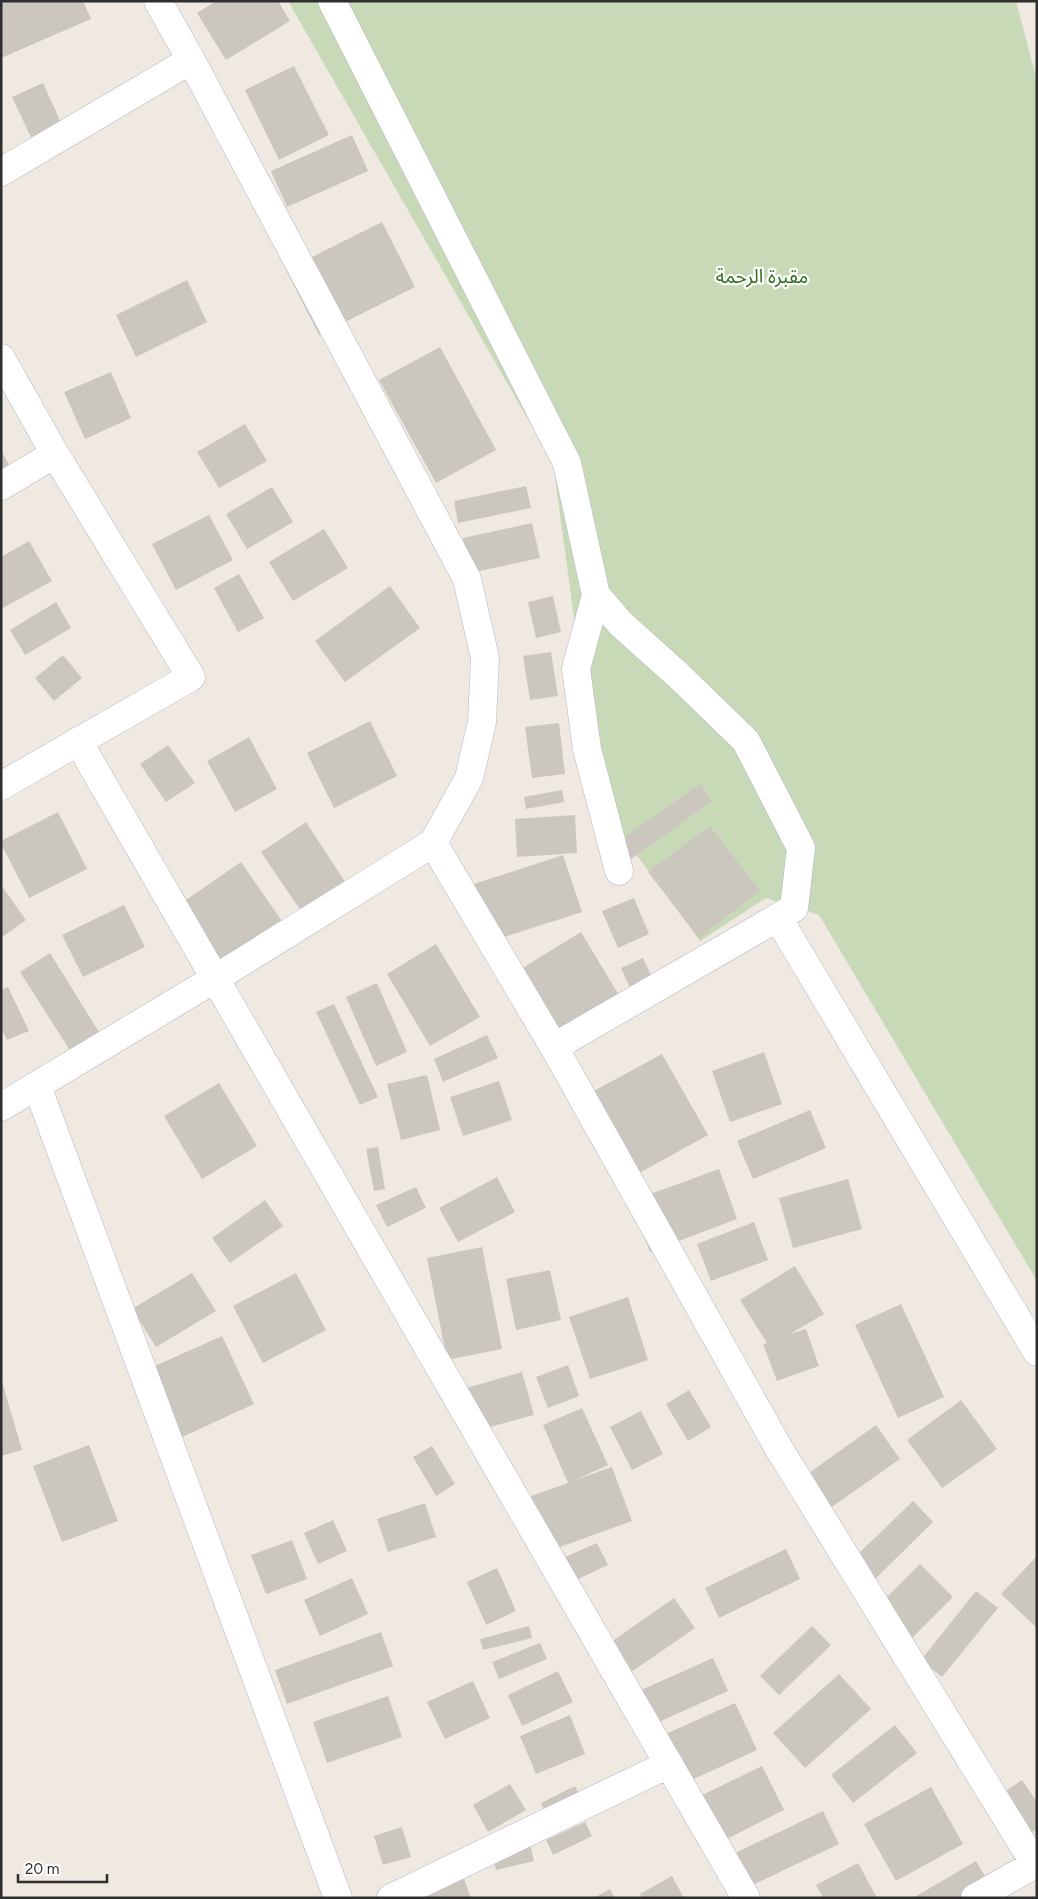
<svg xmlns="http://www.w3.org/2000/svg" width="1038" height="1899" font-family="Figtree,'Noto Sans Arabic',sans-serif">
  <rect width="100%" height="100%" fill="#efe9e1"/>
  <path fill="#c8d9b8" d="M288,1H1016L1037,81V1281L819,915L766,898L700,941L610,819L579,654L553,463Z"/>
  <path fill="#cbc7bf" d="M1,1H83L91,19L1,58Z
    M216,1H278L290,21L226,60L197,13Z
    M294,66L329,135L279,160L245,90Z
    M43,83L66,134L36,148L12,97Z
    M352,135L368,171L287,207L271,171Z
    M382,222L415,287L319,335L286,270Z
    M187,280L207,322L136,357L116,315Z
    M440,347L496,450L436,483L379,380Z
    M111,372L131,418L85,439L64,392Z
    M245,424L267,461L219,488L197,452Z
    M1,450L13,472L1,478Z
    M526,486L531,508L458,523L454,501Z
    M272,487L293,522L247,549L226,514Z
    M209,515L233,560L176,590L152,544Z
    M532,523L540,558L470,573L463,538Z
    M324,529L348,568L293,601L269,562Z
    M29,541L52,581L1,609V557Z
    M239,574L264,618L238,632L214,588Z
    M390,586L420,628L345,682L315,641Z
    M553,596L561,632L536,638L528,602Z
    M56,602L71,628L25,655L10,630Z
    M551,652L558,696L530,700L523,656Z
    M63,655L82,678L54,701L35,678Z
    M370,721L397,776L334,808L307,753Z
    M559,723L565,774L532,778L525,727Z
    M249,737L277,789L235,812L207,761Z
    M168,745L195,783L166,802L140,764Z
    M700,784L712,801L631,859L618,842Z
    M562,790L564,802L526,809L524,797Z
    M58,812L87,869L29,898L1,844V841Z
    M575,815L577,853L517,857L515,819Z
    M306,822L353,894L309,923L261,852Z
    M710,826L760,891L699,938L648,872Z
    M563,855L582,912L492,941L474,884Z
    M241,862L295,940L223,989L170,911Z
    M1,885L26,920L1,938Z
    M634,898L649,934L618,948L602,911Z
    M124,905L145,947L83,977L62,935Z
    M581,932L623,1002L558,1041L516,972Z
    M436,944L480,1017L430,1046L387,974Z
    M50,953L107,1045L78,1063L20,972Z
    M643,958L653,980L631,990L621,968Z
    M377,983L407,1052L376,1066L346,997Z
    M8,987L29,1031L7,1040L1,1028V990Z
    M334,1004L378,1097L360,1105L316,1012Z
    M487,1035L498,1058L443,1082L434,1059Z
    M764,1052L782,1104L730,1122L712,1071Z
    M662,1054L708,1135L625,1181L579,1099Z
    M427,1075L440,1130L401,1140L387,1084Z
    M499,1081L512,1120L463,1136L450,1097Z
    M219,1083L257,1146L202,1179L164,1116Z
    M810,1110L826,1148L753,1179L737,1141Z
    M378,1147L385,1189L374,1191L366,1149Z
    M719,1169L737,1219L650,1252L631,1201Z
    M497,1177L515,1212L458,1242L439,1208Z
    M848,1179L862,1229L793,1248L779,1198Z
    M416,1187L426,1208L387,1227L376,1205Z
    M265,1200L283,1226L230,1263L212,1238Z
    M754,1222L768,1260L711,1281L697,1244Z
    M482,1247L502,1349L447,1360L427,1258Z
    M795,1266L824,1314L790,1334L806,1329L819,1366L777,1381L763,1344L767,1343L740,1300Z
    M550,1270L561,1320L516,1330L506,1279Z
    M192,1273L216,1311L156,1347L132,1309Z
    M296,1273L326,1330L263,1363L233,1306Z
    M628,1297L648,1360L590,1379L569,1317Z
    M901,1304L944,1397L898,1418L855,1325Z
    M222,1336L254,1404L180,1438L148,1369Z
    M568,1365L579,1396L548,1408L536,1377Z
    M522,1372L534,1415L475,1431L463,1389Z
    M1,1378L22,1450L1,1456Z
    M689,1390L711,1427L688,1441L666,1404Z
    M961,1400L997,1449L942,1488L907,1440Z
    M582,1408L608,1465L575,1480L612,1467L632,1521L543,1553L523,1499L568,1483L543,1425Z
    M641,1411L663,1454L632,1470L610,1427Z
    M876,1425L900,1459L826,1511L802,1478Z
    M89,1445L118,1521L62,1542L33,1466Z
    M432,1446L455,1484L436,1496L413,1457Z
    M913,1501L933,1522L873,1581L852,1560Z
    M425,1503L436,1537L388,1552L377,1519Z
    M333,1520L347,1551L318,1564L304,1533Z
    M292,1540L307,1579L266,1594L251,1555Z
    M597,1543L608,1565L576,1580L565,1557Z
    M786,1549L800,1579L719,1618L705,1588Z
    M1037,1556V1626L1036,1627L1001,1594Z
    M920,1564L953,1597L909,1641L876,1608Z
    M497,1568L516,1611L486,1625L467,1582Z
    M352,1578L368,1614L320,1636L304,1600Z
    M976,1591L998,1608L942,1677L921,1660Z
    M674,1598L695,1628L621,1679L601,1649Z
    M529,1626L532,1638L483,1650L480,1639Z
    M812,1626L831,1645L779,1695L760,1676Z
    M381,1632L393,1666L287,1704L275,1670Z
    M540,1643L547,1659L499,1679L492,1662Z
    M713,1658L728,1691L654,1724L639,1691Z
    M558,1671L573,1702L522,1726L508,1695Z
    M839,1674L871,1709L805,1768L773,1733Z
    M473,1681L490,1718L445,1739L427,1702Z
    M388,1696L402,1737L327,1763L313,1722Z
    M735,1703L757,1750L672,1789L650,1741Z
    M570,1715L585,1754L536,1774L520,1736Z
    M895,1725L917,1753L853,1803L831,1775Z
    M762,1766L784,1810L713,1846L690,1801Z
    M1022,1780L1037,1802V1829L1028,1835L1001,1794Z
    M510,1784L526,1810L488,1832L473,1805Z
    M575,1786L585,1806L550,1822L541,1803Z
    M931,1787L963,1844L896,1881L864,1824Z
    M823,1811L839,1844L748,1887L733,1854Z
    M585,1822L592,1836L553,1855L546,1840Z
    M402,1827L411,1857L383,1865L374,1836Z
    M526,1827L534,1861L496,1870L487,1837Z
    M976,1861L998,1898H913Z
    M858,1863L877,1898H823L816,1885Z
    M459,1866L471,1898H378Z
    M672,1876L684,1898H642L640,1894Z
    M610,1889L615,1898H594Z"/>
  <g fill="none" stroke-linecap="round" stroke-linejoin="round">
    <g stroke="#b4b7c1" stroke-width="29">
      <path id="street" d="M332,1L567,463L596,595L621,624L679,676L746,741L801,848L794,908L554,1047
        M1,172L191,60
        M1,358L55,454L191,677L1,786
        M1,486L55,454
        M596,595L576,669L587,749L619,871
        M78,741L746,1898
        M433,843L554,1047L778,1447L1035,1864
        M778,918L1037,1352
        M37,1086L338,1898
        M1,1107L216,978L433,843L469,778L482,722L485,658L467,579L191,60L158,1
        M391,1898L669,1764
        M975,1898L1037,1863"/>
    </g>
    <use href="#street" stroke="#fff" stroke-width="28"/>
  </g>
  <g text-anchor="middle" dominant-baseline="central" stroke-width="4.5" stroke-linejoin="round" paint-order="stroke">
    <g font-size="19" fill="#2c6e1b" stroke="#fff">
      <text x="762" y="276">مقبرة الرحمة</text>
    </g>
  </g>
  <rect width="1038" height="1899" fill="none" stroke="#2e2e2e" stroke-width="5"/>
  <path d="M18 1874v8h89v-8" fill="none" stroke="#2e2e2e" stroke-width="2.5"/>
  <text x="25" y="1874" font-size="15" fill="#2e2e2e" stroke="#ffffff" stroke-width="4" paint-order="stroke">20 m</text>
</svg>
